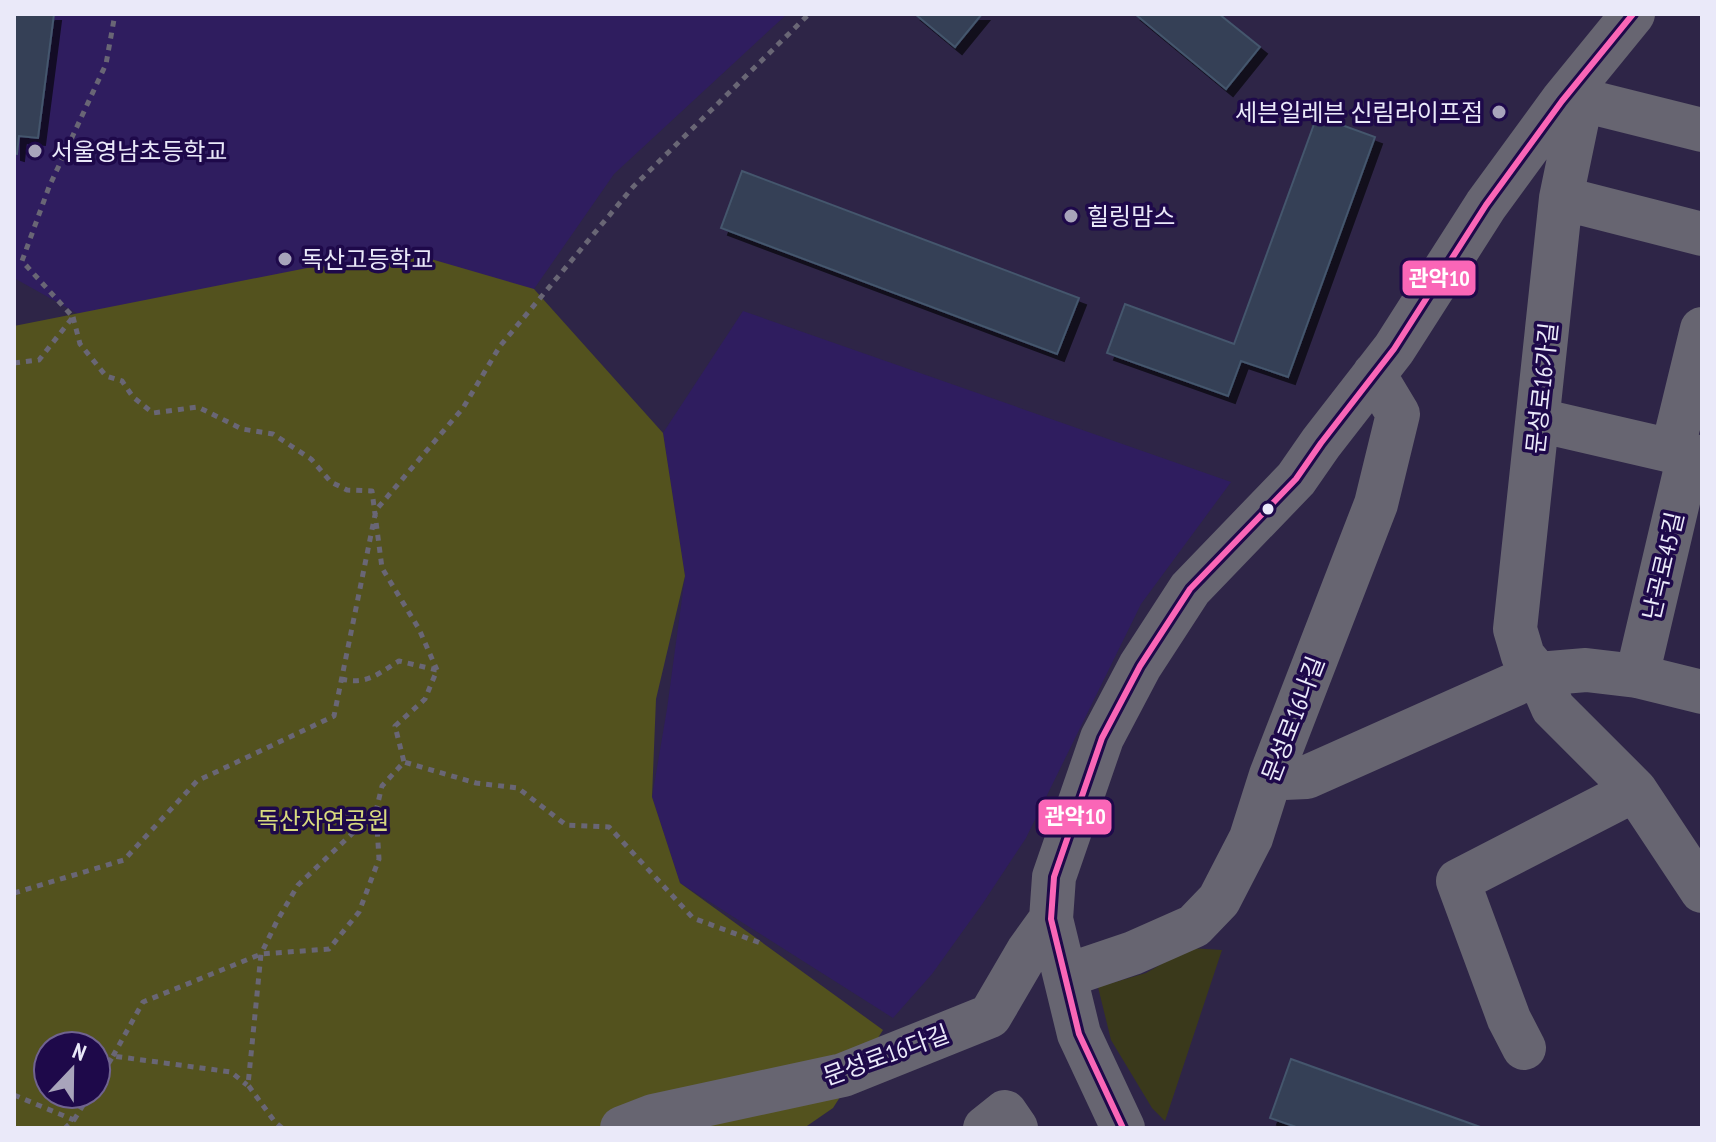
<svg xmlns="http://www.w3.org/2000/svg" width="1716" height="1142" font-family="'PT Sans Narrow','Noto Sans KR',sans-serif">
  <defs>
    <filter id="shadow"><feDropShadow dx="7" dy="7" stdDeviation="0" flood-color="#0009"/></filter>
  </defs>
  <rect width="100%" height="100%" fill="#2e2547"/>
  <path fill="#2f1d5f" d="M14,14H787L614,174L534,289L466,377L295,435L14,278Z
    M743,311L1231,482L1141,604L1026,838L983,903L932,974L893,1018L680,883L652,797L667,709L685,576L663,433Z"/>
  <path fill="#3a391b" d="M1189,948L1222,950L1165,1121L1152,1108L1111,1040L1098,987L1146,973Z"/>
  <path fill="#53521e" fill-rule="evenodd" d="M424,257L534,289L663,433L685,576L656,699L652,797L680,883L883,1030L833,1108L804,1128H14V326L307,268ZM48,1046H96V1094H48Z"/>
  <path fill="#354156" stroke="#44566d" stroke-width="2" filter="url(#shadow)" d="M14,14H54L38,138L19,136L17,154L14,153Z
    M915,14H982L955,47Z
    M1135,14H1219L1260,47L1226,89Z
    M1317,116L1375,137L1288,377L1241,361L1228,396L1107,353L1125,304L1234,344Z
    M742,171L1079,298L1057,354L721,228Z
    M1291,1059L1483,1128H1299L1270,1118Z"/>
  <g fill="none" stroke-linecap="round" stroke-linejoin="round">
    <path stroke="#696675" stroke-width="5" stroke-dasharray="6 6" stroke-linecap="butt" d="M73,317L80,344L106,376L122,381L133,397L153,413L198,407L242,429L273,434L311,459L331,482L347,490L372,491L382,568L419,629L437,670
      M14,363L39,360L73,317L22,261L49,187L106,64L115,14
      M341,679C368,685 377,674 399,661L437,670L425,699L395,726L404,762
      M14,893L124,860L197,781L334,716L376,510L463,408L500,346L633,187L809,14
      M113,1056L143,1002L261,954L329,949L359,912L379,859L376,811
      M96,1084L113,1056L231,1072L247,1085
      M14,1095L74,1120L65,1128
      M74,1120L90,1094
      M282,1128L275,1122L248,1085L261,954L277,921L298,885L376,811L382,786L404,762L476,783L518,788L566,825L609,827L693,918L763,944"/>
    <path stroke="#676571" stroke-width="44" d="M1566,96L1702,130
      M1562,101L1577,121L1561,198L1515,629L1523,656L1538,674L1553,708L1635,790L1702,891
      M1561,198L1702,234
      M1538,420L1702,458
      M1672,452L1702,329
      M1637,676L1689,455
      M1271,775L1284,778L1307,777L1538,674L1586,670L1637,676L1702,692
      M1065,976L1133,953L1194,926L1219,900L1251,838L1271,775L1376,504L1398,414L1374,374
      M1524,1048L1509,1019L1458,881L1635,790
      M622,1128L653,1116L843,1075L990,1016L1028,951L1051,919
      M985,1128L1005,1112L1016,1128
      M1123,1128L1079,1034L1051,919L1054,877L1102,738L1140,666L1190,589L1296,479L1321,443L1394,349L1486,205L1562,101L1633,14"/>
    <g stroke="#1e094a" stroke-width="12">
      <path id="bus-1" d="M1123,1128L1079,1034L1051,919L1054,877L1102,738L1140,666L1190,589L1296,479L1321,443L1394,349L1486,205L1562,101L1633,14"/>
    </g>
    <use href="#bus-1" stroke="#fa66b7" stroke-width="6"/>
  </g>
  <g fill="#a8a4bb" stroke="#1e094a" stroke-width="3">
    <circle cx="1499" cy="112" r="8"/>
    <circle cx="35" cy="151" r="8"/>
    <circle cx="1071" cy="216" r="8"/>
    <circle cx="285" cy="259" r="8"/>
  </g>
  <circle fill="#eae9f9" stroke="#1e094a" stroke-width="3" cx="1268" cy="509" r="7"/>
  <g text-anchor="middle" dominant-baseline="central" stroke-width="7" stroke-linejoin="round" paint-order="stroke">
    <g font-size="24" fill="#eae9f9" stroke="#1e094a" text-anchor="start">
      <text x="1483" y="112" text-anchor="end">세븐일레븐 신림라이프점</text>
      <text x="51" y="151">서울영남초등학교</text>
      <text x="1087" y="216">힐링맘스</text>
      <text x="301" y="259">독산고등학교</text>
    </g>
    <g font-size="24" fill="#eae9f9" stroke="#1e094a">
      <text transform="translate(1542 388) rotate(-84)">문성로16가길</text>
      <text transform="translate(1663 566) rotate(-77)">난곡로45길</text>
      <text transform="translate(1293 719) rotate(-69)">문성로16나길</text>
      <text transform="translate(886 1055) rotate(-20)">문성로16다길</text>
    </g>
    <g font-size="24" fill="#d8da7e" stroke="#1e094a">
      <text x="323" y="820">독산자연공원</text>
    </g>
  </g>
  <g stroke="#1e094a" stroke-width="3">
    <rect x="1401" y="259" width="76" height="38" rx="8" fill="#fa66b7"/>
    <rect x="1037" y="798" width="76" height="38" rx="8" fill="#fa66b7"/>
  </g>
  <g font-size="22" text-anchor="middle" font-weight="bold" fill="#fff">
    <text x="1439" y="286">관악10</text>
    <text x="1075" y="824">관악10</text>
  </g>
  <rect width="1716" height="1142" fill="none" stroke="#eae9f9" stroke-width="32"/>
  <g transform="translate(72 1070) rotate(22)"><circle r="38" fill="#1e094a" stroke="#706390" stroke-width="2"/>
  <path d="M0-6L14 30L0 20L-14 30Z" fill="#a8a4bb"/>
  <text y="-12" font-size="22" font-weight="bold" text-anchor="middle" fill="#eae9f9">N</text>
  </g>
</svg>
